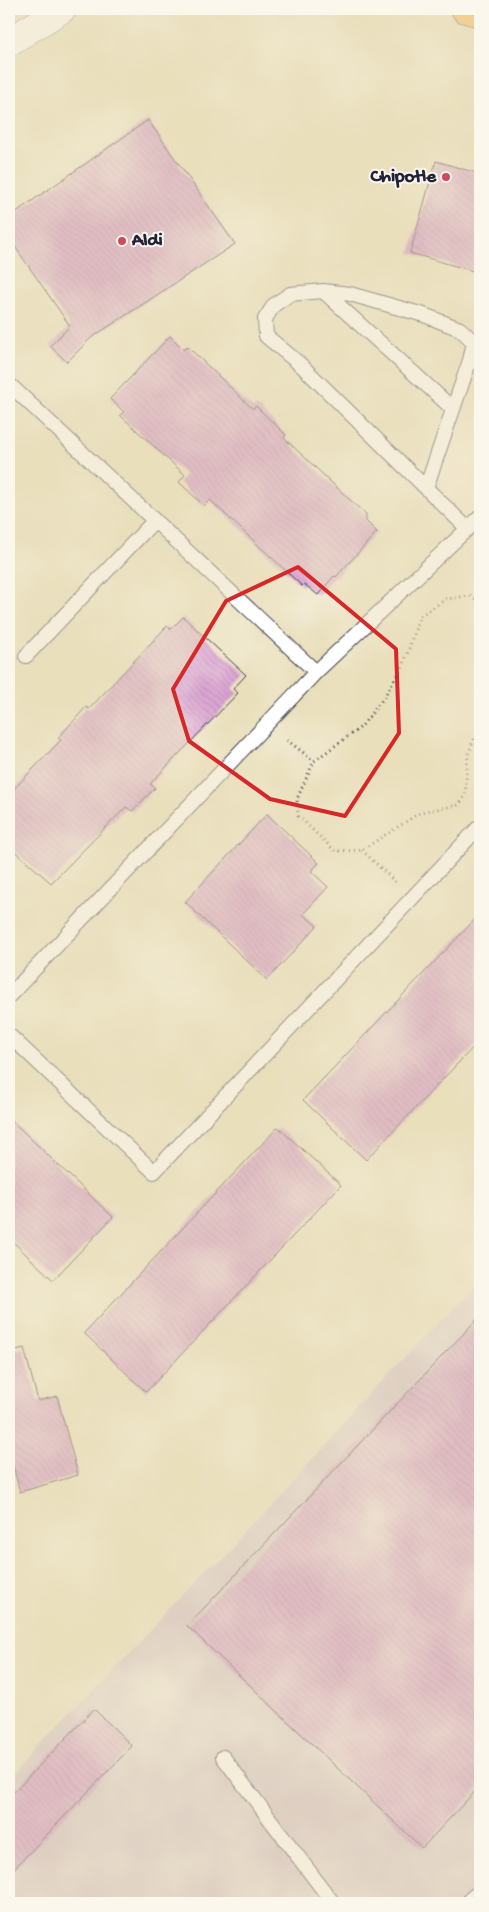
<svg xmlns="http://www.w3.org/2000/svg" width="489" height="1912" font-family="'Gochi Hand',sans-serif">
  <defs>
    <pattern id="building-back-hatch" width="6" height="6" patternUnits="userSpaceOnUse" patternTransform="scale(1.25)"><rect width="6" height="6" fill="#d694ce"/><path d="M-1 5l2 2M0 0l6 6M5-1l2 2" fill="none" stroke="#ad78a8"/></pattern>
  </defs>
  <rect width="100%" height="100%" fill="#fbf7ec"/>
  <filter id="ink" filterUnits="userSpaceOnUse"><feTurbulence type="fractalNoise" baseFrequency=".02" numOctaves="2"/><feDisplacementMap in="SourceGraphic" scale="10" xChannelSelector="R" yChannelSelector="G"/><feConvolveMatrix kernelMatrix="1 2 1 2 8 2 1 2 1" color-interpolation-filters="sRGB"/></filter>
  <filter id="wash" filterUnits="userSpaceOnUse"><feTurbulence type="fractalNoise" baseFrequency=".0096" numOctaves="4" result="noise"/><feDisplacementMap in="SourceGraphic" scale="20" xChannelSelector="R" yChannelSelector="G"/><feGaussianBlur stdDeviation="1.12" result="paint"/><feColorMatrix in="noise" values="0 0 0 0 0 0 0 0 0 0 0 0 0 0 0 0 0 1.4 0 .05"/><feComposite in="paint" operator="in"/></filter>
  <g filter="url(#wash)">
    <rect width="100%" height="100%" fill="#e9dfbb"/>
    <path fill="#d1bdcb" d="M480,1278V1903H9V1779L244,1531Z"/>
    <g id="blocks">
      <path fill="url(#building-back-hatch)" d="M148,120L235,244L91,338L67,362L50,346L70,326L9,238V217Z
        M436,161L480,174V273L410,253Z
        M170,336L184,350L187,346L253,409L256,406L286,435L284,438L366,515V521L377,532L336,577L334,576L318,595L304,584L302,586L210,500L204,506L179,482L185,475L120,415L124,412L110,399Z
        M183,617L246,675L233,689L238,693L150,784L155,788L132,811L126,807L51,883L9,846V794L61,740L58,738L86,707L89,709L167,626L171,629Z
        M267,814L319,863L311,871L328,887L303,914L317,926L267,980L185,902Z
        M480,914V1040L366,1160L303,1100Z
        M9,1118L113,1217L53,1280L9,1238Z
        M278,1127L341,1185L146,1392L84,1333Z
        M480,1316V1786L422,1848L187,1626Z
        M24,1348L38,1401L57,1396L78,1475L20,1492L9,1450V1352Z
        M94,1709L132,1746L9,1874V1797Z"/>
    </g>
  </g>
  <g filter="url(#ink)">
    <use href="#blocks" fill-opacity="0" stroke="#403e4e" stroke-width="1"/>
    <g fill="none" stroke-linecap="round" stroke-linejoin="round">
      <g stroke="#403e4e" stroke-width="16">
        <path id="service" d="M323,291L453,409
          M9,384L316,672L9,996
          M426,488L470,360L474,342L460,329L424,315L350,294L323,291L290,294L274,305L265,319L266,336L302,366L426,488L468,529
          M26,656L154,521
          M316,672L480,517
          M9,1035L154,1172L480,826
          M223,1757L333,1903"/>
      </g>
      <g stroke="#403e4e" stroke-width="28">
        <path id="minor" d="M475,1903L480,1899"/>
      </g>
      <g stroke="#403e4e" stroke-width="29">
        <path id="tertiary" d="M9,42L62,9"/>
      </g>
      <g stroke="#403e4e" stroke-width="29">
        <path id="primary" d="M465,9L480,13"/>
      </g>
      <path stroke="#403e4e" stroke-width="3" stroke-dasharray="1 4" stroke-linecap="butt" d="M480,601L470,596L446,599L420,616L403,666L382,700L361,727L314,761L297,799L298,816L335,851L362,850L421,812L459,805L465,796L468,754L475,737H480
        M287,740L314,761
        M362,850L396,883"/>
      <use href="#service" stroke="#fff" stroke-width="14"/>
      <use href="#minor" stroke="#fff" stroke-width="26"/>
      <use href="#tertiary" stroke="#fff" stroke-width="28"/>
      <use href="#primary" stroke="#f8bf6c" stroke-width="28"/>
    </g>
  </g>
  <path d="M0 0H489V1912H0ZM298,567L396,649L399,733L345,816L270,799L189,741L173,689L226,601Z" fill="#e9dfbb" fill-opacity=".55" fill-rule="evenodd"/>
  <path fill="none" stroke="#d62828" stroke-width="4" stroke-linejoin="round" d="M298,567L396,649L399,733L345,816L270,799L189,741L173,689L226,601Z"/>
  <g fill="#d1495b" stroke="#fbf7ec" stroke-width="2">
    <circle cx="446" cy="177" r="5"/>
    <circle cx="122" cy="241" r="5"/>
  </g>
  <g text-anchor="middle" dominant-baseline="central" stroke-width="4" stroke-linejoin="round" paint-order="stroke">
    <g font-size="19" font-weight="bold" fill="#22223b" stroke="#fbf7ec" text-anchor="end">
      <text x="436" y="177">Chipotle</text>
      <text x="132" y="241" text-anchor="start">Aldi</text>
    </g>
  </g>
  <rect width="489" height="1912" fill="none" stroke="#fbf7ec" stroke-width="30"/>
</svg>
